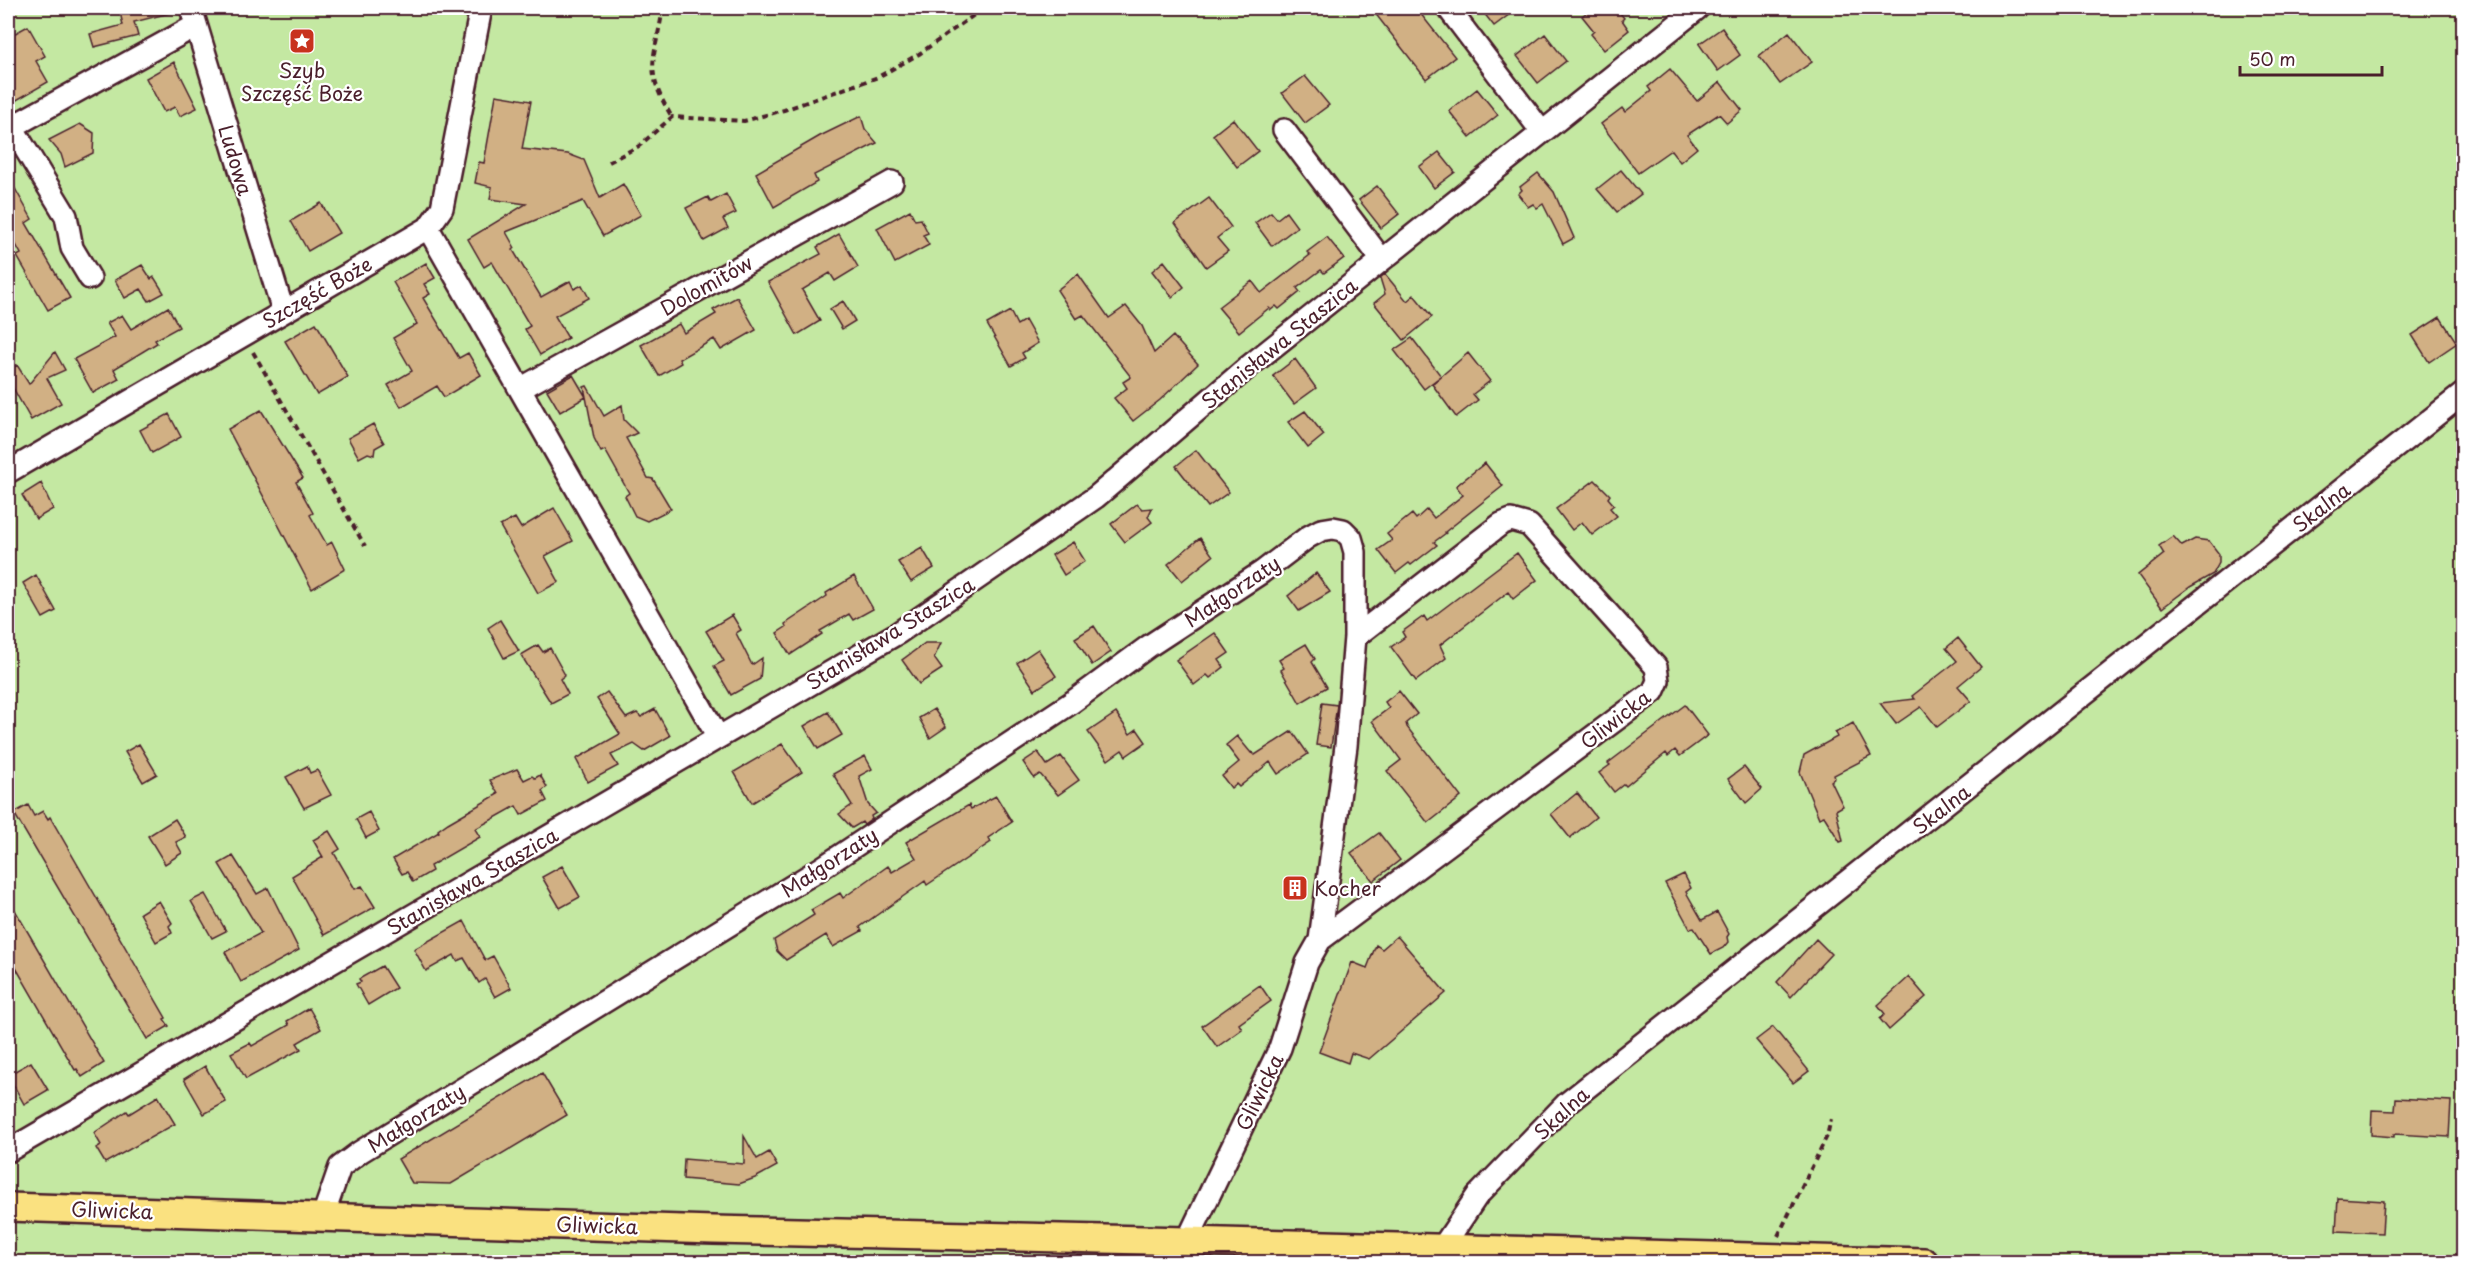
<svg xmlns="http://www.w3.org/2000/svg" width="2471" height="1270" font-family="'Playpen Sans',sans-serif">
  <rect width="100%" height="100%" fill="#f6efe6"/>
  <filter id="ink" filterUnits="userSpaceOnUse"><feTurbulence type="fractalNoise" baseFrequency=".0167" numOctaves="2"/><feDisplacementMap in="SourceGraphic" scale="12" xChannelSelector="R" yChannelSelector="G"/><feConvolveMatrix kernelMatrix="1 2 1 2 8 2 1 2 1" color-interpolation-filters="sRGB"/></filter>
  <g filter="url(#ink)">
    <path fill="#c4e8a2" stroke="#878466" stroke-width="1.5" d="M8,8H2463V1262H8Z"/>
    <path fill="#d1b084" stroke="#4a1f2b" stroke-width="1.5" d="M119,8H170V13L134,22L138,36L94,47L90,34L123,25Z
      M1371,8H1416L1455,57L1426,79Z
      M1480,8H1518L1494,26Z
      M1592,8H1616L1624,18L1622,20L1629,30L1604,50L1591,34L1594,31L1582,16Z
      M28,26L45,56L36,61L48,82L8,105V37Z
      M1722,28L1740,55L1718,71L1699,44Z
      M1789,32L1812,62L1780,84L1759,56Z
      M1545,34L1566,61L1538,83L1517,56Z
      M174,62L197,108L180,116L175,107L164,112L146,78Z
      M1670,69L1697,101L1720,82L1742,110L1727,123L1719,114L1687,135L1697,148L1680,162L1671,150L1638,173L1601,124L1622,108L1625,112L1651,91L1648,87Z
      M1305,76L1329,105L1305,123L1282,93Z
      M1477,89L1498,115L1470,137L1449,111Z
      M496,95L531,101L522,149L568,154L584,160L600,198L623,184L641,215L603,236L583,201L506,232L515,248L513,250L541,297L570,281L574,289L582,285L589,298L555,316L568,338L540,355L525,329L530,326L492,262L484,267L468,239L526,204L490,199L492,187L475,183L479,162L484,163Z
      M861,116L865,129L877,143L814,175L817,182L774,207L756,173L820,136Z
      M1233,119L1258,151L1237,167L1213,135Z
      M80,124L94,133L93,153L65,167L61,154L49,140Z
      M1439,152L1455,172L1434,188L1419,167Z
      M1621,170L1641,194L1617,212L1597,189Z
      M1538,173L1554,192L1574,238L1563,244L1543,204L1537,208L1533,204L1528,207L1518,194L1522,190L1520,187Z
      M8,176L32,219L26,223L70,298L48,310L17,256L21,254L8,230Z
      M1377,186L1399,214L1381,228L1359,200Z
      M726,194L736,213L723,219L728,228L704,241L686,208L708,197L711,202Z
      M1209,198L1231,227L1217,238L1228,251L1206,267L1175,223Z
      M321,203L339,233L308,251L291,221Z
      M910,210L915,220L921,219L928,233L923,235L929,245L895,263L877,228Z
      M1271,212L1277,219L1286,212L1297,227L1272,246L1255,223Z
      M839,234L858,267L835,281L830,273L802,290L820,321L797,335L768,282L821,254L817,247Z
      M1327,237L1344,258L1324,273L1321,270L1297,288L1300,292L1279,309L1276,306L1271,310L1269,308L1239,332L1218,307L1252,281L1261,293L1310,255L1307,252Z
      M1164,261L1184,287L1172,297L1152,271Z
      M426,263L435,278L424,284L430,294L423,298L459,358L468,353L481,375L444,397L437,386L401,407L388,385L412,371L393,338L417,324L393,282Z
      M142,265L151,279L154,277L164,293L149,301L141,289L125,298L115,280Z
      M1078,274L1109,318L1126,306L1142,326L1154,353L1173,336L1198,364L1160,400L1133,421L1114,398L1127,388L1123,382L1131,377L1083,315L1076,319L1057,290Z
      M1385,274L1407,301L1414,295L1432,317L1404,340L1374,303L1385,294L1380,278Z
      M737,297L756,330L721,350L714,339L679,359L681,363L659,376L641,345L679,324L684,333L716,314L713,310Z
      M843,301L855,321L842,329L830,309Z
      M168,307L179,327L155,340L157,343L114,369L119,379L93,393L74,359L115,337L107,323L122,315L131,329Z
      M1010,311L1017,325L1025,320L1038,343L1022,353L1025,358L1011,366L987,324Z
      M2440,317L2457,343L2429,362L2412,335Z
      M316,323L348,377L317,395L285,341Z
      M1412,338L1441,376L1424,389L1394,350Z
      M55,352L65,370L47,378L61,403L31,420L8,379V370L17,365L29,384Z
      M1468,353L1490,381L1473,394L1478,400L1456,417L1432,384Z
      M1295,359L1316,388L1294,404L1273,376Z
      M573,375L586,397L584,387L587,386L604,416L622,405L624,420L637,433L626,438L648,478L653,479L671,509L647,521L635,516L625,496L629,493L605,450L601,452L594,438L586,397L560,412L547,390Z
      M261,410L303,478L296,482L313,513L310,515L327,545L332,542L345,569L312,589L228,429Z
      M1305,411L1324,435L1308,448L1288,422Z
      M169,414L181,437L152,453L140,430Z
      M373,424L384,443L375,448L374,455L368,453L359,458L348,438Z
      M1196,450L1229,492L1208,507L1176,466Z
      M1485,463L1503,486L1445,532L1446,533L1434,542L1437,545L1411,565L1409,563L1396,573L1378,550L1392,540L1387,534L1412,514L1416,519L1427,509L1434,518L1463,495L1456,486Z
      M1595,480L1610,495L1608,498L1614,505L1610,508L1617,516L1592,535L1582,522L1572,530L1556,509Z
      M41,483L53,509L36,519L22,495Z
      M1137,504L1142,509L1152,508L1148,517L1152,522L1125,542L1111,524Z
      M554,508L573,541L545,556L559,582L538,593L500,526L515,518L521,528Z
      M2173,536L2182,546L2195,539L2209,541L2219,554V563L2213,574L2190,587L2162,608L2138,575L2164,554L2159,546Z
      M1200,538L1213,556L1182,581L1168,564Z
      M1073,542L1085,561L1064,575L1052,555Z
      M922,548L934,568L911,582L898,562Z
      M1517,553L1537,580L1513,599L1508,592L1440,645L1446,658L1416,681L1391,647L1405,637L1402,632L1424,616L1427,621Z
      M1316,573L1330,592L1299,611L1288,596Z
      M36,575L56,611L43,618L23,583Z
      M854,576L873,609L853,620L849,614L820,631L822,634L790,655L777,633L786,627L785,624L827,596L826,593Z
      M732,615L741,630L736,633L752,665L762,658L760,679L731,695L714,666L724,661L706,631Z
      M500,620L519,651L504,658L488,628Z
      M1094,626L1111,652L1092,665L1075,638Z
      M1215,633L1229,653L1219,660L1224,667L1210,678L1207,675L1194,685L1176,660Z
      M1958,638L1981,667L1958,686L1971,701L1937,727L1921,707L1896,724L1880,703L1915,699L1912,696L1957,661L1946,648Z
      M925,643H941L934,658L942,669L919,684L902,660Z
      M1306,644L1315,659L1312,662L1327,687L1300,703L1281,670L1284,668L1279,660Z
      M538,645L543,652L550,648L565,675L560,679L568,694L551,703L521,655Z
      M1038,649L1056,676L1035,690L1017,663Z
      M1399,691L1417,714L1406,723L1407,727L1461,797L1428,823L1387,771L1401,760L1372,721L1389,708L1385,702Z
      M607,692L626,718L637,713L641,717L655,709L670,736L644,751L634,744L611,755L618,766L588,782L576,759L620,734L597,699Z
      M1322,703L1337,705L1331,747L1316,745Z
      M1685,705L1708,735L1680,756L1675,750L1668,756L1666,753L1626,786L1624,784L1614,792L1599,773L1610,765L1608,763Z
      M934,709L946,727L930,738L919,718Z
      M828,712L842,735L818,749L804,726Z
      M1116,713L1130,734L1137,729L1146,742L1126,756L1122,750L1108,760L1088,732Z
      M1853,723L1871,756L1834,775L1835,778L1831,781L1843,806L1836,810L1843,841L1840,842L1824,816L1819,818L1800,772L1804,755L1837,737L1835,733Z
      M1292,731L1308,754L1278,774L1270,762L1239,787L1236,784L1231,788L1222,776L1239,762L1226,745L1237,736L1251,753L1252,752L1255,755Z
      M139,744L157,774L143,782L125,752Z
      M782,744L802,772L752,803L734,772Z
      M1038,752L1047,765L1061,756L1079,780L1058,795L1040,774L1034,778L1023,762Z
      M865,756L872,769L859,776L868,804L876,813L871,816L872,819L864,825L862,822L852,828L839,814L852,805L833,774Z
      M307,766L310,773L317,770L331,795L304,808L286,777Z
      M1744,767L1762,789L1746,803L1728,779Z
      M517,769L524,780L532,776L535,778L540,775L547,787L542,791L547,801L521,815L516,806L475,829L480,837L430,866L432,871L413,882L407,872L402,874L393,859L439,832L438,830L448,823L498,794L490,780Z
      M1577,793L1596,817L1570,838L1551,814Z
      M996,796L1012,822L988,838L991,842L927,885L925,881L860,927L862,931L833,947L826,935L786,960L777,951L774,940L814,915L811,910L840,893L843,898L888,866L892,872L916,858L906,842L969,805L971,809Z
      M28,805L34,816L43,811L48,819L50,817L166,1018L164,1019L169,1026L147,1039L14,813Z
      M369,812L379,831L366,838L356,819Z
      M175,819L186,837L176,842L182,853L165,864L148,836Z
      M329,831L340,849L334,853L355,889L362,886L375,907L324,935L292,876L323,857L313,840Z
      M1379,833L1400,860L1373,881L1351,853Z
      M233,856L257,894L268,888L299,950L241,982L225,952L261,933L219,864Z
      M562,866L580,897L560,908L542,877Z
      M1684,874L1691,888L1686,892L1702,920L1717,912L1729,934L1727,937L1728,942L1723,948L1711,954L1694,928L1690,929L1665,883Z
      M205,894L226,931L212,938L191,901Z
      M8,898L104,1063L82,1077L77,1069L75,1070L8,954Z
      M159,901L172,923L169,926L172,933L156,942L140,913Z
      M464,921L485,960L493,956L511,988L495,997L485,979L479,983L464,958L457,961L454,955L426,971L414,949Z
      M1397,936L1446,993L1369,1059L1351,1053L1348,1063L1319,1052L1352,962L1367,968L1376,945L1382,949Z
      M1816,939L1831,954L1791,997L1777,982Z
      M382,966L396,988L368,1005L356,984L361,982L359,979Z
      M1909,977L1926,997L1889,1030L1880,1019L1885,1014L1878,1005Z
      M1260,985L1271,1001L1239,1024L1242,1029L1217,1047L1202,1026Z
      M309,1008L321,1029L297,1043L301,1049L246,1079L231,1053L250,1043L252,1046L289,1025L287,1021Z
      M1773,1027L1809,1071L1793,1083L1756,1040Z
      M31,1062L48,1090L24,1104L8,1075Z
      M205,1066L226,1102L204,1114L184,1079Z
      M542,1073L567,1115L451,1184L412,1183L398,1159Z
      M158,1096L175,1124L105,1163L96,1148L101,1145L94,1133L127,1111L129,1114Z
      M2396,1098L2451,1101L2449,1137L2394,1134V1137L2371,1135L2372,1110L2395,1111Z
      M744,1136L757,1159L769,1152L777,1166L755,1178L739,1184L683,1179L684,1159L744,1164Z
      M2338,1198L2384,1201L2382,1233L2336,1231Z"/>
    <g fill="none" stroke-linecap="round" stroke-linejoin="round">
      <g stroke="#4a1f2b" stroke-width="26">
        <path id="minor" d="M191,8L283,311
          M1448,8L1542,132
          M12,127L66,216L72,248L90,278
          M8,129L195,26
          M1284,130L1382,260
          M428,228L718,737
          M520,389L892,182
          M8,472L428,228L442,208L481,8
          M1320,940L1653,692L1658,681L1656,667L1529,525L1511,520L1501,524L1355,637
          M8,1151L898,633L1096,497L1248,367L1698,8
          M323,1216L340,1167L360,1152L820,869L1071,703L1149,646L1262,572L1308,537L1321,530L1333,528L1343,530L1351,538L1355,552V637L1346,746L1320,940L1307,963L1280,1048L1187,1241
          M1442,1248L1477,1196L1566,1104L2464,393"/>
      </g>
      <g stroke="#4a1f2b" stroke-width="32">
        <path id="major" d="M8,1207L713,1230L1187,1241L1924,1262"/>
      </g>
      <path stroke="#4a1f2b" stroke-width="4" stroke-dasharray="6 4.5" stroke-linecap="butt" d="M663,8C655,59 642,68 672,117
        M609,162L639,146L672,117L744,121L784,110L878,77L919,54L984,8
        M253,352L365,546
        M1778,1236L1827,1136L1831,1119"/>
      <use href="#minor" stroke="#fff" stroke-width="21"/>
      <use href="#major" stroke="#fae180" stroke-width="27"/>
    </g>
  </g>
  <defs>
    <g id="sight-square" transform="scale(1.35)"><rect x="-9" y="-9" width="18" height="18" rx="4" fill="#c8321e" stroke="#fff"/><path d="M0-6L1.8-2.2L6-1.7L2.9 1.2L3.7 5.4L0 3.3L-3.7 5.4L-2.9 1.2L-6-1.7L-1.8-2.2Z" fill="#fff"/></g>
    <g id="building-square" transform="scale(1.35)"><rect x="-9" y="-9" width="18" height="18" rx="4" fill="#c8321e" stroke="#fff"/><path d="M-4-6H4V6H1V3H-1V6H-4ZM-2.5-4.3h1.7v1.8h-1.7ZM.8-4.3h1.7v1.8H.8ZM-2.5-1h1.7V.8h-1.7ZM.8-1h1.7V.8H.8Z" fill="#fff"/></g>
  </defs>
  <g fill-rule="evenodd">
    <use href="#sight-square" x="302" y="41"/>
    <use href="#building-square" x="1295" y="888"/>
  </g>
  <g text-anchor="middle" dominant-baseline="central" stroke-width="4.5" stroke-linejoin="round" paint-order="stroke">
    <g font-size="20" fill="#4a1f2b" stroke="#fff">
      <text x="302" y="70">Szyb<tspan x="302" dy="23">Szczęść Boże</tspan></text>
      <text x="1314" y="888" text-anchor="start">Kocher</text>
    </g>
    <g font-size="20" fill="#4a1f2b" stroke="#fff">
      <text transform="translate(236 160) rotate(73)">Ludowa</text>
      <text transform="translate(706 285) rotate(-29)">Dolomitów</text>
      <text transform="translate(317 292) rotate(-30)">Szczęść Boże</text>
      <text transform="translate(1279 343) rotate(-39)">Stanisława Staszica</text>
      <text transform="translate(2321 507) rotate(-38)">Skalna</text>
      <text transform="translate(1232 591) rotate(-34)">Małgorzaty</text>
      <text transform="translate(890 633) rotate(-32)">Stanisława Staszica</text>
      <text transform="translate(1615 719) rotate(-38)">Gliwicka</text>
      <text transform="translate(1941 809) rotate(-38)">Skalna</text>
      <text transform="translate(829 862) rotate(-33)">Małgorzaty</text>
      <text transform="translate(472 881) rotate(-30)">Stanisława Staszica</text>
      <text transform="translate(1259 1092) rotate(-64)">Gliwicka</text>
      <text transform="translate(1561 1113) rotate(-43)">Skalna</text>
      <text transform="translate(416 1118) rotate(-32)">Małgorzaty</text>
      <text transform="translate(112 1210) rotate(2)">Gliwicka</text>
      <text transform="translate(597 1225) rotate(2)">Gliwicka</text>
    </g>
  </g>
  <rect width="2471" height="1270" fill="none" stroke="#fff" stroke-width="30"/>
  <rect x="15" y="15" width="2441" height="1240" fill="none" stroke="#4a1f2b" stroke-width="2" filter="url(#ink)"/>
  <path d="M2240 66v9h142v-9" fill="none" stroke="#4a1f2b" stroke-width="3"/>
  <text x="2249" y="66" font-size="18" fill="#4a1f2b" stroke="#ffffff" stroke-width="4.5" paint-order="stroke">50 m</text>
</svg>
